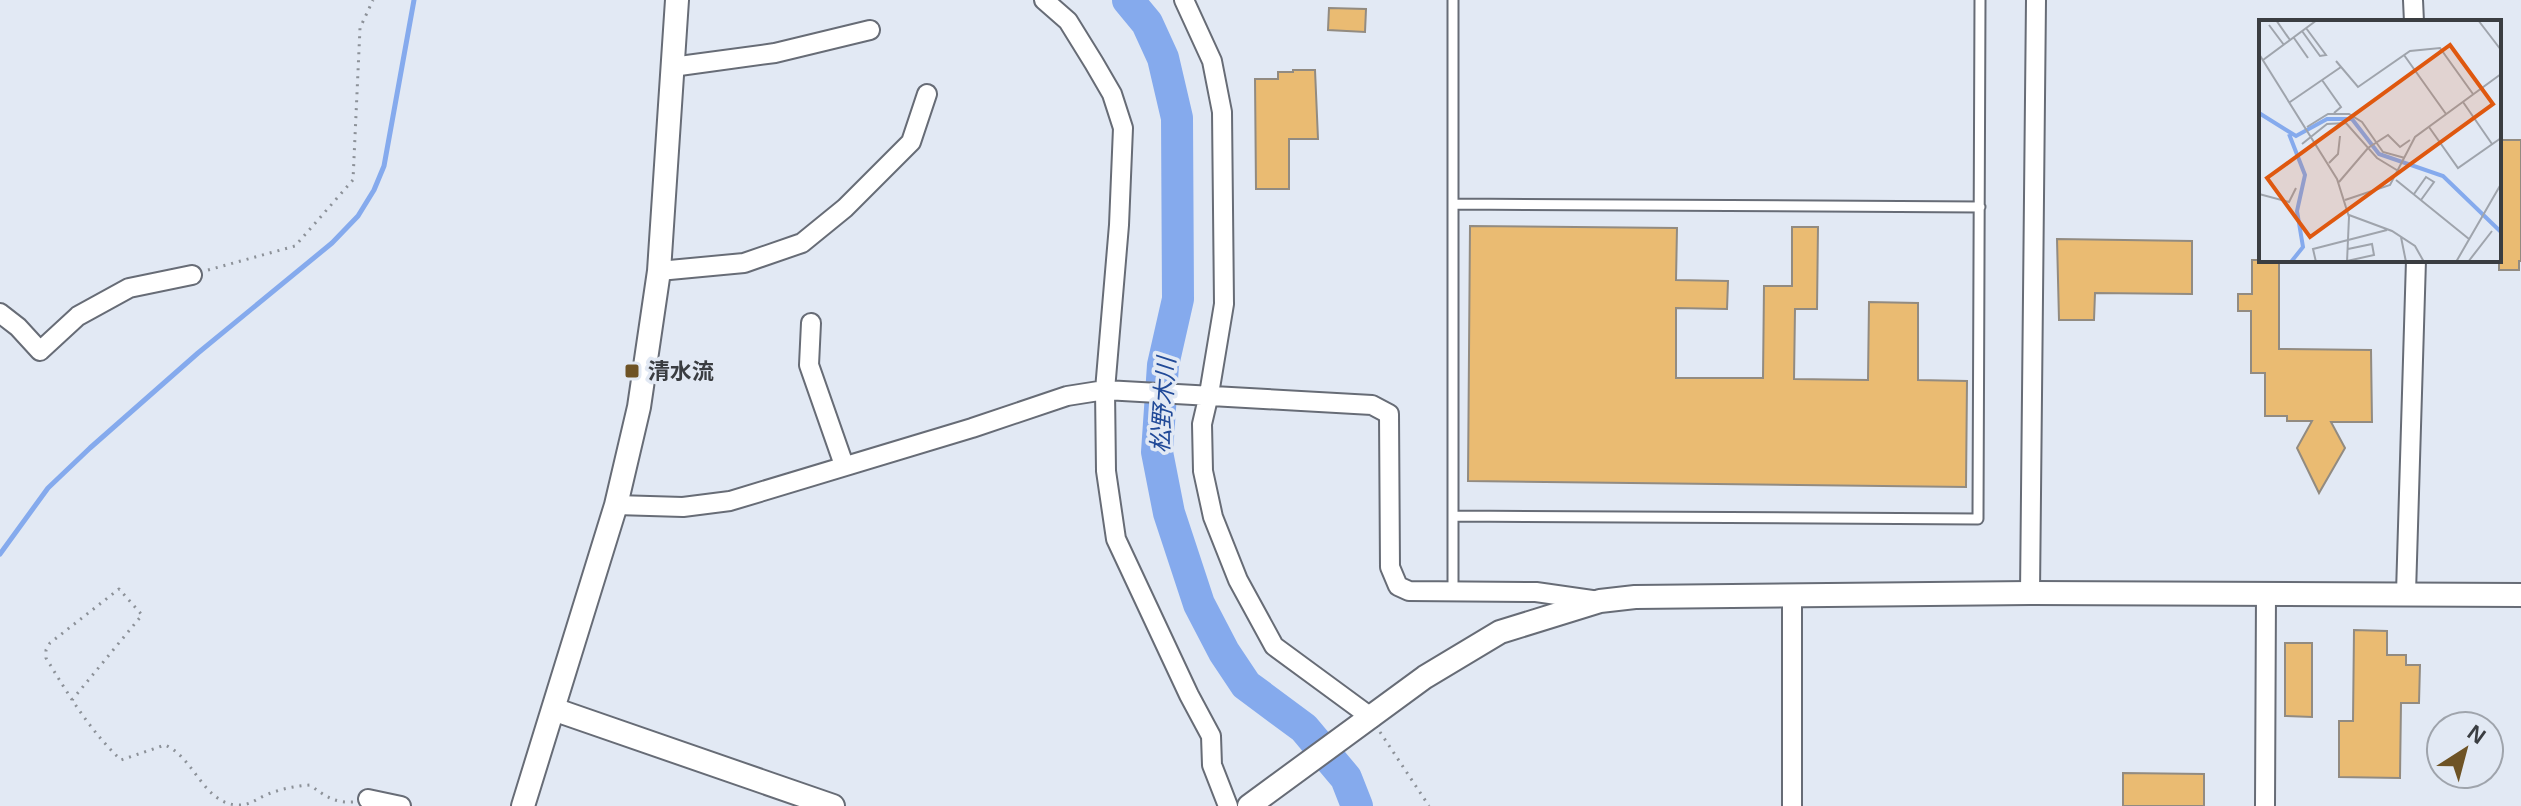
<svg xmlns="http://www.w3.org/2000/svg" width="2521" height="806" font-family="Helvetica,'Noto Sans JP',sans-serif">
  <rect width="100%" height="100%" fill="#e2e9f4"/>
  <g fill="none" stroke-linecap="round" stroke-linejoin="round">
    <path stroke="#85aaed" stroke-width="5" d="M0,554L48,488L90,448L198,353L332,243L358,216L374,190L384,166L414,0"/>
    <path stroke="#85aaed" stroke-width="32" d="M1128,0L1147,23L1163,58L1177,118L1178,299L1163,365L1157,452L1169,513L1199,604L1224,652L1246,685L1304,728L1346,778L1357,806"/>
  </g>
  <path fill="#eabb72" stroke="#928b81" stroke-width="2" d="M1329,8L1366,9L1365,32L1328,30Z
    M1293,70H1315L1318,139H1289V189H1256L1255,79H1278V72H1293Z
    M2499,140H2521V261H2519V270H2499Z
    M1470,226L1677,228L1676,280L1728,281L1727,309L1676,308V378H1763L1764,286H1792V227H1818L1817,309H1795L1794,379L1868,380L1869,302L1918,303V380L1967,381L1966,487L1468,481Z
    M2057,239L2192,241V294L2095,293L2094,320H2059Z
    M2252,260H2279V349L2371,350L2372,422H2331L2345,448L2319,493L2297,448L2312,421H2287V416H2265V373H2251V311H2238V294H2252Z
    M2354,630L2387,631V655H2406V665H2420L2419,703H2401L2400,778L2339,777V721H2353Z
    M2285,643H2312V717L2285,716Z
    M2123,773L2204,774V806H2123Z"/>
  <g fill="none" stroke-linecap="round" stroke-linejoin="round">
    <g stroke="#676c76" stroke-width="13">
      <path id="service" d="M1453,204L1980,207
        M1453,516L1978,519L1980,0
        M1453,592V0"/>
    </g>
    <g stroke="#676c76" stroke-width="22">
      <path id="minor" d="M1044,0L1068,21L1094,63L1112,94L1123,128L1119,225L1105,390L1106,471L1116,539L1189,695L1211,736L1212,765L1228,806
        M1184,0L1212,61L1222,112L1224,304L1209,394L1202,424L1203,471L1213,517L1238,580L1274,646L1372,718
        M2413,0L2414,22
        M672,67L775,53L870,30
        M659,271L744,263L802,243L845,208L911,142L927,94
        M0,313L18,327L40,351L78,316L129,288L192,275
        M811,323L809,365L844,465
        M616,505L683,507L730,501L972,428L1067,396L1105,390L1372,405L1389,414L1390,567L1398,586L1409,591L1536,592L1599,601
        M2030,593L2036,0
        M2406,593L2416,260
        M368,799L401,806
        M1792,806V596
        M2265,806L2266,594"/>
    </g>
    <g stroke="#676c76" stroke-width="26">
      <path id="tertiary" d="M553,709L833,806
        M523,806L616,505L639,407L659,271L677,0
        M1249,806L1425,677L1500,632L1600,601L1635,597L2030,593L2521,595"/>
    </g>
    <path stroke="#8c9198" stroke-width="3" stroke-dasharray="2 6" stroke-linecap="butt" d="M208,270L295,246L353,180L360,28L373,0
      M72,700L142,615L119,589L50,643L46,650V658C68,694 90,731 121,760L165,745C194,757 203,803 237,805C249,806 256,799 266,795C280,789 295,786 310,785C325,796 334,803 353,802
      M1380,732L1429,806"/>
    <use href="#service" stroke="#fff" stroke-width="9"/>
    <use href="#minor" stroke="#fff" stroke-width="18"/>
    <use href="#tertiary" stroke="#fff" stroke-width="22"/>
  </g>
  <rect fill="#6e5325" stroke="#e2e9f4" stroke-width="3" x="624" y="363" width="16" height="16" rx="4"/>
  <g text-anchor="middle" dominant-baseline="central" stroke-width="7" stroke-linejoin="round" paint-order="stroke">
    <g font-size="22" font-weight="bold" fill="#3a3d41" stroke="#e2e9f4" text-anchor="start">
      <text x="648" y="371">清水流</text>
    </g>
    <g font-size="24" font-style="italic" fill="#214a98" stroke="#e2e9f4">
      <text transform="translate(1163 405) rotate(-86)">松野木川</text>
    </g>
  </g>
  <g transform="translate(2259 20)">
    <rect width="242" height="242" fill="#e2e9f4"/>
    <path fill="none" stroke="#85aaed" stroke-width="4" d="M0,93L37,116L68,99H93L120,134L184,156L242,212M30,114L46,155L38,191L44,227L32,242"/>
    <path fill="none" stroke="#9fa4ac" stroke-width="2" d="M17,0L31,20M219,0L242,30M10,5L25,25M43,11L61,36L67,35L47,8M35,18L49,38M0,34L78,159L90,197L88,242M145,35L187,94M4,40L58,0M77,41L99,67L151,31L181,28L214,74M63,60L82,87L75,93M31,82L82,47M204,82L233,124M48,107L69,94H90L103,102L124,132L146,138M170,107L199,148L242,118M43,124L68,104L87,103L118,138L141,152M70,143L79,134L81,116M137,160L210,219M80,162L109,128L129,115L141,127L151,120M0,174L30,182L37,168M155,174L167,157L175,162L162,180M86,180L131,165L156,117L242,54M90,195L133,211L156,226L165,242M142,217L147,242M88,241L115,235L113,224L89,229M57,242L54,229L128,210M197,242L242,164M209,242L233,211"/>
    <path fill="#df580f" fill-opacity="0.15" stroke="#df580f" stroke-width="4" d="M191,25L234,84L51,217L8,158Z"/>
    <rect width="242" height="242" fill="none" stroke="#3a3d41" stroke-width="4"/>
  </g>
  <g transform="translate(2465 750) rotate(36)"><circle r="38" fill="#e2e9f4" stroke="#9fa4ac" stroke-width="2"/>
  <path d="M0-6L14 30L0 20L-14 30Z" fill="#6e5325"/>
  <text y="-12" font-size="22" font-weight="bold" text-anchor="middle" fill="#3a3d41">N</text>
  </g>
</svg>
